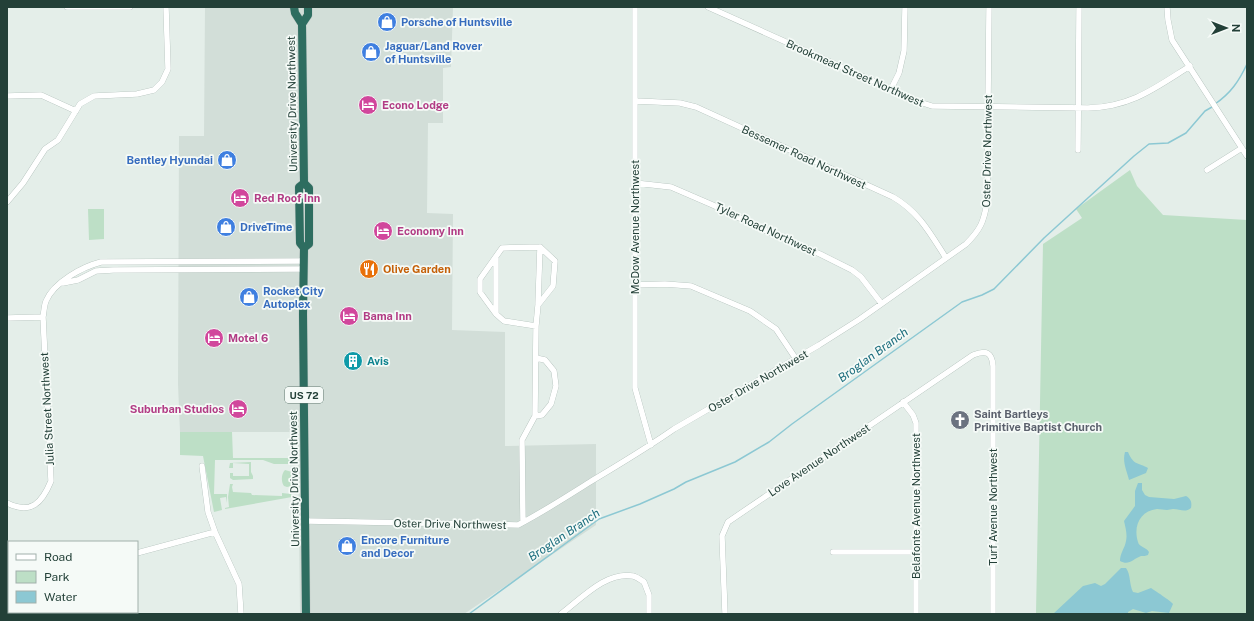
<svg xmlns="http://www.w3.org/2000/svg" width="1254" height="621" font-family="'Public Sans',sans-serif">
  <rect width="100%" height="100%" fill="#e4eee9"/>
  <path fill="#d2ded8" d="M205,7H453L451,67L443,68V123H428L427,213L453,214L452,330L505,332V446L596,444V525L464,614H300L298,432H180L178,384L179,136H204Z"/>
  <path fill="#bddfc6" d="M1130,170L1137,186L1163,215L1247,220V614H1036L1043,244L1082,218L1076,209Z
    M88,209H104V239L89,240Z
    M180,432H232L233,458H291V464H274L263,460H215L214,494H227V503L226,497L220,498L222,510L214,512L203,456L180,455Z
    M251,462V472L253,476V479L233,480L230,478V473H233V476H249V464L233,463V468H229L230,463Z
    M285,470L292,472V486L287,487L284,486C281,482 281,474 285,470Z
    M230,484H233L232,487L233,492L251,493L252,495L282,496V493L291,494L292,497L225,509V508L229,507L228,497Z"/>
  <path fill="#8cc8d3" d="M1125,452H1128C1134,466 1138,462 1148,468L1146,473L1129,480C1127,471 1122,462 1125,452Z
    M1138,483H1142V490L1145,495L1149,497L1174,499L1186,496C1191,499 1192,502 1191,508C1185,513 1180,509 1173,509C1171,509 1169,510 1167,510C1163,510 1161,509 1157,509C1140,511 1133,526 1138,542C1139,547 1146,547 1149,552L1148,555C1146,556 1143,556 1141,556C1133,559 1129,566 1120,561C1120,555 1123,550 1125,545C1128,536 1126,530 1124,521L1135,506V491Z
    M1121,568H1126C1131,575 1129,584 1133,592L1138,593L1151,588C1154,590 1171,601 1173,604L1169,613L1152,611L1146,613L1133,609L1128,612V614H1053L1083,586L1095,583L1101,586L1105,584Z"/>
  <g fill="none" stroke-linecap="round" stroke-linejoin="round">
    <path stroke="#8cc8d3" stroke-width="1.5" d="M1215,104C1231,93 1239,81 1247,64
      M469,614L599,519L640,504L674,489L686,482L735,462L769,442L792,424L962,302L982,295L994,289L1044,238L1134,156L1149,144L1168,143L1186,133L1205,111L1212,107"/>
    <g stroke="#a6b6b0" stroke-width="6">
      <path id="minor" d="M67,7H130
        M635,7V388L651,445
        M708,7L891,89L910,99L932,106L1088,108C1131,107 1155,88 1190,66
        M1167,7L1168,20L1172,40L1247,156
        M891,89L899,73L904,51L905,7
        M7,96L41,95L76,111
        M635,101L680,103L696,107L893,197C919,212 930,233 946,258
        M1078,150L1079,7
        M1207,170L1242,148
        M635,183L671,187L715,206L762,229L820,254L852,270L861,277L881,303
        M7,202L23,183L45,149L58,140L80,104L94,96L137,94L154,90L162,82L168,69L166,7
        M496,258V314L504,321L536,326
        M63,283L78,280L96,271L113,270L304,269
        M634,285L665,284L691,286L750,311L776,329L796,359
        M538,304L540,247
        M496,314L480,292V279L502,248L540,247L555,261L553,286L538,305L536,326L535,416L522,440L523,522
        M7,318L43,317
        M903,402L913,415L916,423V614
        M535,416L542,415L551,404L556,386L554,371L545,360L536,358
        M202,466L208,512L215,532L239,584L241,614
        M7,503C31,515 42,503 51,481L43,317C44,312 44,306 46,301C54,282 82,267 101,262L304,261
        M306,521L518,525C543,512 566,497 590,482C618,465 647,448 674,429L819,345L860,319L966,244C980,230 984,222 987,202L989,7
        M833,552H916
        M137,553L215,532
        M104,612V614
        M9,614L13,612
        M561,614C581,599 606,571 633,576C637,577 641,580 644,582L649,595V614
        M725,614L722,536L728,522L973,355C986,350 992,352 993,366V614"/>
    </g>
    <g stroke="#c1cac7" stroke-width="9">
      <path id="highway" d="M294,7L295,13L302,24L304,183L309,188V244L304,248
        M302,24L308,15V7
        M304,183L299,187L300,243L304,248L303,314L306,614"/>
    </g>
    <use href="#minor" stroke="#fff" stroke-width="5.5"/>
    <use href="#highway" stroke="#2e6d60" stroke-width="8"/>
  </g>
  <defs>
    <g id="shop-disc" transform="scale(1)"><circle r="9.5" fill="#3f7fe0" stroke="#f5faf7"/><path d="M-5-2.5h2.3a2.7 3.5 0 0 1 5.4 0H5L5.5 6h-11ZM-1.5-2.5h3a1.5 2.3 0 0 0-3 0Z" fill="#fff"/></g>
    <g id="hotel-disc" transform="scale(1)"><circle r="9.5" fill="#d1479c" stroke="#f5faf7"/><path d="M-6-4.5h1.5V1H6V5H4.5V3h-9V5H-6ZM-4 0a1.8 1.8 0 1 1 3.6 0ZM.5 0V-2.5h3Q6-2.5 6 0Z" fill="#fff"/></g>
    <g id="restaurant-disc" transform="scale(1)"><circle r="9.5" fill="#e8710a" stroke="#f5faf7"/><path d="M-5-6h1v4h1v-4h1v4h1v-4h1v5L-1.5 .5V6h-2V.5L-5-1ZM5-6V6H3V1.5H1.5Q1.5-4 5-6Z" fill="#fff"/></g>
    <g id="building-disc" transform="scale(1)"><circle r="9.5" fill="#0f9aa8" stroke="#f5faf7"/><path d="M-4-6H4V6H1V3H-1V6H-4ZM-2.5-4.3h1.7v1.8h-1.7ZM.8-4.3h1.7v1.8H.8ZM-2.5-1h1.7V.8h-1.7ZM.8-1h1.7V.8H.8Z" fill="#fff"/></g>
    <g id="church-disc" transform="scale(1)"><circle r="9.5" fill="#6b7280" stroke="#f5faf7"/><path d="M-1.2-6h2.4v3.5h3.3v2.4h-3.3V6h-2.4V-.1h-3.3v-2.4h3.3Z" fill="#fff"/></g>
  </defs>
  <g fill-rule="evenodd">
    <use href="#shop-disc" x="387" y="22"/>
    <use href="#shop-disc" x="371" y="52"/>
    <use href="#hotel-disc" x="368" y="105"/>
    <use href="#shop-disc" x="227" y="160"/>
    <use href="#hotel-disc" x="240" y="198"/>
    <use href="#shop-disc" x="226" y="227"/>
    <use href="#hotel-disc" x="383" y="231"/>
    <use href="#restaurant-disc" x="369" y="269"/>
    <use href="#shop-disc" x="249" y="297"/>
    <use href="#hotel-disc" x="349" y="316"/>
    <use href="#hotel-disc" x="214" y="338"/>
    <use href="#building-disc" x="353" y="361"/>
    <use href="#hotel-disc" x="238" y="409"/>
    <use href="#church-disc" x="960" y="420"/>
    <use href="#shop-disc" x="347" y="546"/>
  </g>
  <g text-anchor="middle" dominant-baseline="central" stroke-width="3.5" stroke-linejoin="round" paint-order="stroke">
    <rect fill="#f5faf7" stroke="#627871" stroke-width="1" x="285" y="387" width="38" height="16" rx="3"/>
    <g font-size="10" font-weight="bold" fill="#234038">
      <text x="304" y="395">US 72</text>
    </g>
    <g font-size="11" font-weight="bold" fill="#366cbe" stroke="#f5faf7" text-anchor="start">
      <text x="401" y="22">Porsche of Huntsville</text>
      <text x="385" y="46">Jaguar/Land Rover<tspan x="385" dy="13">of Huntsville</tspan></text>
      <text x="213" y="160" text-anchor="end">Bentley Hyundai</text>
      <text x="240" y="227">DriveTime</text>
      <text x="263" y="291">Rocket City<tspan x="263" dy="13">Autoplex</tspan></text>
      <text x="361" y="540">Encore Furniture<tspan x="361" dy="13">and Decor</tspan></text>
    </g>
    <g font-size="11" fill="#234038" stroke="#f5faf7">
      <text transform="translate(855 73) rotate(24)">Brookmead Street Northwest</text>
      <text transform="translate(292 104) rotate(-91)">University Drive Northwest</text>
      <text transform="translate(987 151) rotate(-89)">Oster Drive Northwest</text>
      <text transform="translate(804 157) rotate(25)">Bessemer Road Northwest</text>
      <text transform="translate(635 227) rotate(-90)">McDow Avenue Northwest</text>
      <text transform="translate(766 229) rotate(25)">Tyler Road Northwest</text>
      <text transform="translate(758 381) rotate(-30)">Oster Drive Northwest</text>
      <text transform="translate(47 409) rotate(-93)">Julia Street Northwest</text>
      <text transform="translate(819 460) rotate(-34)">Love Avenue Northwest</text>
      <text transform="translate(294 479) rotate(-91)">University Drive Northwest</text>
      <text transform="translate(916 506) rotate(-90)">Belafonte Avenue Northwest</text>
      <text transform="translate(993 507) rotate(-90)">Turf Avenue Northwest</text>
      <text transform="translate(450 524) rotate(1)">Oster Drive Northwest</text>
    </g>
    <g font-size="11" font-weight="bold" fill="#b23c85" stroke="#f5faf7" text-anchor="start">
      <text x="382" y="105">Econo Lodge</text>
      <text x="254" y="198">Red Roof Inn</text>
      <text x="397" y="231">Economy Inn</text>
      <text x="363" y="316">Bama Inn</text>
      <text x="228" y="338">Motel 6</text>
      <text x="224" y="409" text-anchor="end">Suburban Studios</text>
    </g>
    <g font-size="11" font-weight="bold" fill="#c56008" stroke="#f5faf7" text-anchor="start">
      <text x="383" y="269">Olive Garden</text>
    </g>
    <g font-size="11" font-weight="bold" fill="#0d838f" stroke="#f5faf7" text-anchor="start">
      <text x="367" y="361">Avis</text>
    </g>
    <g font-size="11" font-weight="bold" fill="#5b616d" stroke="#f5faf7" text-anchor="start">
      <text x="974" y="414">Saint Bartleys<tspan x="974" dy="13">Primitive Baptist Church</tspan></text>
    </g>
    <g font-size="12" font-style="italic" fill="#1b6d7d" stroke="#f5faf7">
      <text transform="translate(873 355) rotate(-36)">Broglan Branch</text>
      <text transform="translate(564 535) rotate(-34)">Broglan Branch</text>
    </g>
  </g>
  <rect width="1254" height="621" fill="none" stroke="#234038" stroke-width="16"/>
  <rect x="8" y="541" width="130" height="72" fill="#f5faf7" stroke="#a1b0ab"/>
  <rect x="16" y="554" width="20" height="6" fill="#ffffff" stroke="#a1b0ab"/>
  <text x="44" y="561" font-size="12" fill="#234038">Road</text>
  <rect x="16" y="571" width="20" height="12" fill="#bddfc6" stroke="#a1b0ab"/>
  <text x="44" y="581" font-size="12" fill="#234038">Park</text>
  <rect x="16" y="591" width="20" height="12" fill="#8cc8d3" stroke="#a1b0ab"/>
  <text x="44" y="601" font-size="12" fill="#234038">Water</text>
  <g transform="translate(1226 28) rotate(90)" stroke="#f5faf7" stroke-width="3" paint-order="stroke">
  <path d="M0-3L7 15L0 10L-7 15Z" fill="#234038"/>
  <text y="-6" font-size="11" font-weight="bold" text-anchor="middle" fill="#234038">N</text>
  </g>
</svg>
